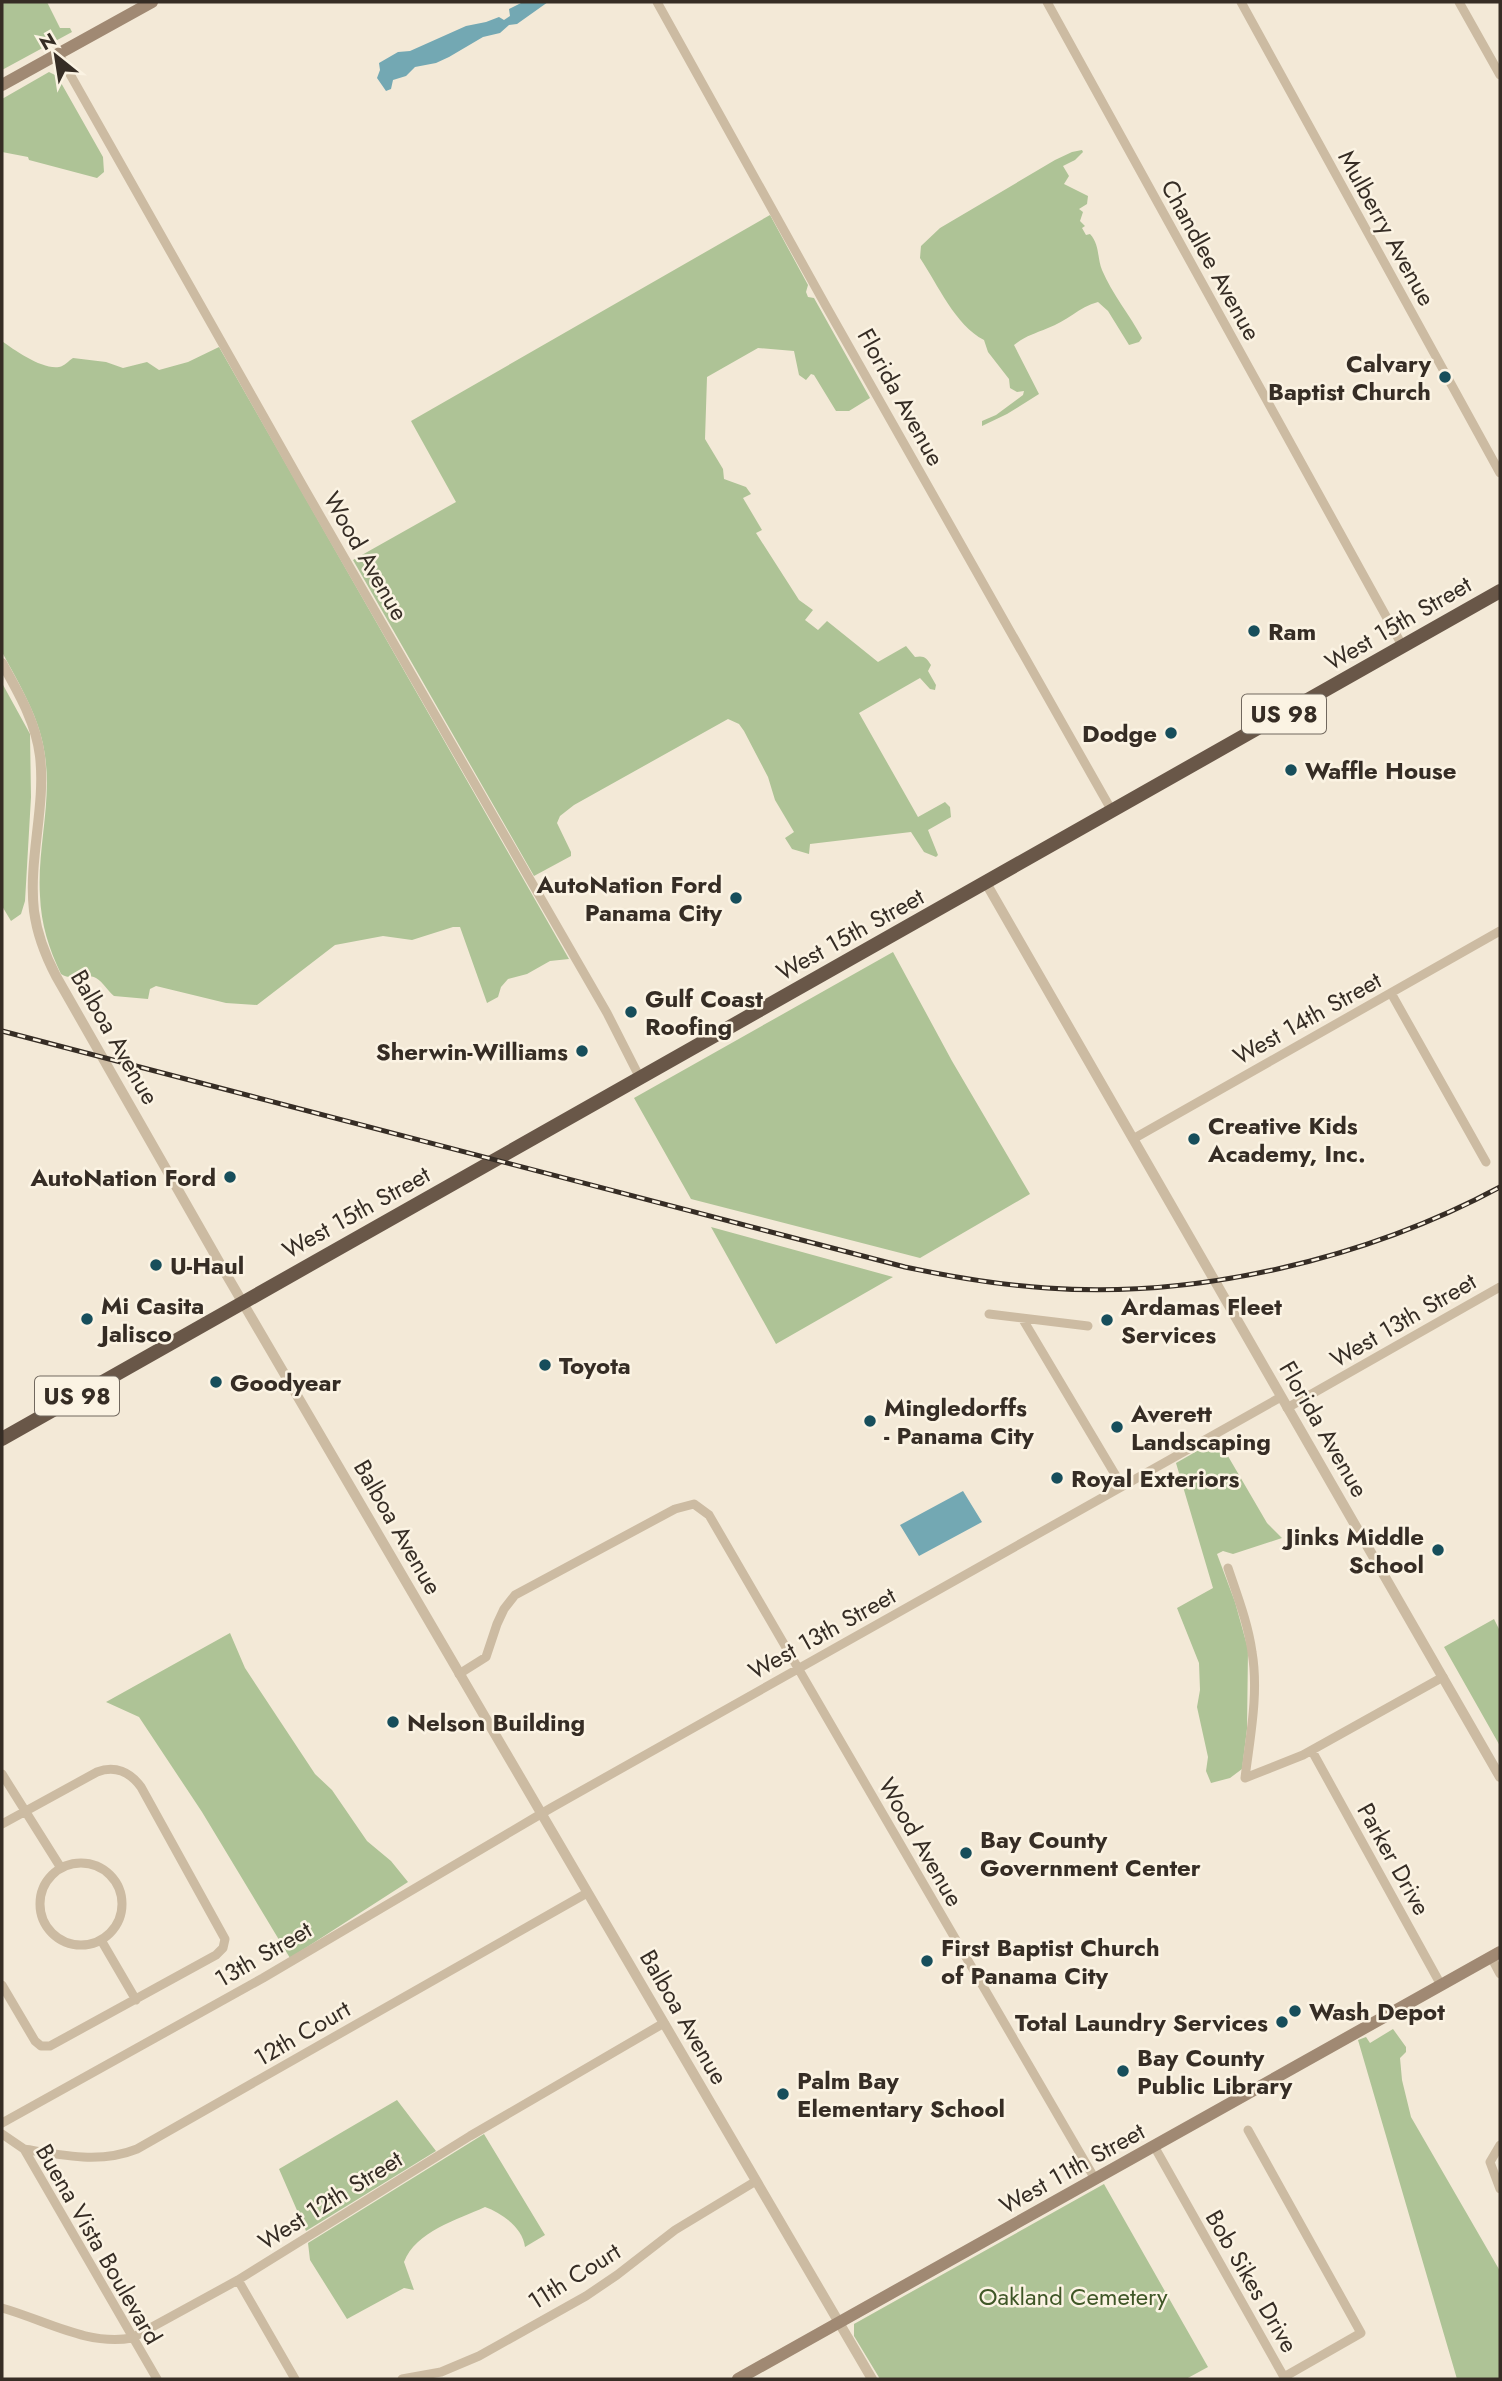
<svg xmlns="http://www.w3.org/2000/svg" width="1502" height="2381" font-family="Jost,sans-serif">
  <rect width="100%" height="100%" fill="#f3e9d7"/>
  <path fill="#aec396" d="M2,2H47L60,28H70L72,32L2,70Z
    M49,72L57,76L60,81L103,157L104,172L97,178L29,160L28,157L2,152V99Z
    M1082,150L1083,152L1075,160L1063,166L1069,176L1064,184L1088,196L1087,204L1079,209L1083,212L1080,221L1085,226L1082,228L1086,235L1090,234C1100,245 1097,258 1102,270C1112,294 1130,315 1142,338L1139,342L1129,345L1108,311L1098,302C1079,307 1066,322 1048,328C1034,334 1027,335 1014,345L1039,394L1007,414L982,426V421L996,415L1023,395L1024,391L1017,392L1010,388L1009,379L988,352L984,340C955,325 938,285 920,258L921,246L940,228L1055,160L1072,152Z
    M770,215L808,285L806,292L808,297L814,298L870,398L849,411H836L814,375L811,374L806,380L799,375L794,351L758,348L707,377L705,439L723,469L724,479L746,487L751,494L743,498L762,530L756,533L799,600L813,610L805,620L818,630L827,621L878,662L906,646L915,657C924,655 927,658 931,665L928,671L936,685L935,690L930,689L920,678L859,713L918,817L945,802L950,807L951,817L928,830L938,855L936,857L924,852L911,832L810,844L809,854L792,849L785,838L794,832L775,800L768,777L744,731L739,724L728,719L574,805L560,816L557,823L571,852V856L534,876L353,560L456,502L411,421Z
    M2,341C14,350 43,370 59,367C65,366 68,361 73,358L106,362L123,368L147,362L159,370L188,362L219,347L569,959L550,961L527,974L508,979L501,987L498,997L487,1003L460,927H453L412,940L383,936L335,945L257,1005L226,1003L156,986L150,989L148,999L114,996C108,991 103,982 96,978C85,972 72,982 61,974C49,949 41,924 40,896C37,849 52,802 45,756C41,719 19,684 2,652Z
    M2,683L30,734L31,797L25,901L21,914L11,921L2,906Z
    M893,952L952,1061L1030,1194L920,1258L691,1199L634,1098Z
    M711,1227L893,1277L776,1344Z
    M1218,1439L1267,1523L1282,1538L1233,1554L1223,1551L1217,1554L1235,1602L1248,1649L1247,1729L1242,1769L1230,1778L1211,1783L1206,1771L1208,1757L1197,1707L1200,1690L1199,1663L1177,1608L1213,1588L1176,1463Z
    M1494,1619L1500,1631V1746L1444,1647Z
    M230,1633L245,1668L315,1774L332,1790L367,1841L391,1861L408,1882L290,1958L202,1812L139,1717L106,1702Z
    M1393,2029L1406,2047V2052L1400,2058L1402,2080L1411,2117L1500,2271V2379H1457L1358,2040L1366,2037L1370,2043Z
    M397,2100L436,2151L306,2231L279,2169Z
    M484,2134L545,2235L525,2247C523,2228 502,2213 485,2207C457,2220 416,2231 404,2262L414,2290L404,2288L347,2319L310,2260L308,2243Z
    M1104,2184L1208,2367L1186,2379H880L854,2336V2324Z"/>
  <path fill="#73a8b3" d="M523,2H548L517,24L509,25L500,33L483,37L449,57L436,63L415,67L406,76L393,80L391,89L386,91L377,78L380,70L379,63L398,52L410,51L466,26L486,22L499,17L504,20L510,16L509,9Z
    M963,1491L982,1522L919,1556L900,1525Z"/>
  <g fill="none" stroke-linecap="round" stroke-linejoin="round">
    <path stroke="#ccbba2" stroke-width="9" d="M657,2L826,306L1112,811
      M1047,2L1403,647
      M1241,2L1500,473
      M1459,2L1500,75
      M58,53L303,486L607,1013L640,1078
      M1391,993L1486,1162
      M1133,1139L1500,931
      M989,1314L1088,1326
      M1022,1318L1122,1486
      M1287,1408L1500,1287
      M1228,1568C1237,1595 1248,1623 1252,1652C1259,1693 1250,1737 1245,1778L1303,1755L1443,1677
      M459,1674L486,1657L497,1624L504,1609L515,1595L675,1509L694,1504L709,1515L1095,2179
      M1312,1751L1441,1985
      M2,1774L61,1868
      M2,1824L97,1772C115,1765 130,1772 141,1787L225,1939L223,1948L216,1955L50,2046H41L35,2041L2,1985
      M40 1904a41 41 0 1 1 82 0a41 41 0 1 1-82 0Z
      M101,1940L136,2000
      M1491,1957L1500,1974
      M2,2123L263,1978L551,1808L1281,1397
      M2,2134L24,2149L157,2379
      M1500,2145L1490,2162L1500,2189
      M1154,2146L1284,2377L1361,2333L1248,2130
      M24,2149C62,2155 100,2164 137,2149L587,1893
      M238,2280L295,2379
      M2,2308C45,2320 87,2346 132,2338L238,2280L470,2136L664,2023
      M402,2379L441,2372L479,2356L586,2296L617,2275L675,2230L756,2181"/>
    <path stroke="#ccbba2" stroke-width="10" d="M2,663C18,692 36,722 40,756C46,807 28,859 34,911C37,934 45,955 56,976L226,1274L872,2379
      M986,883L1500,1777"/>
    <path stroke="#a08973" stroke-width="12" d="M2,85L152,2
      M738,2379L1500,1952"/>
    <path stroke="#695748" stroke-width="14" d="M2,1439L1500,591"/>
    <g stroke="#362d25" stroke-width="5">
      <path id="rail" d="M2,1031L905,1267C952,1277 999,1285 1047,1288C1198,1299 1368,1258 1500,1187"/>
    </g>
    <use href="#rail" stroke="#fbf3e3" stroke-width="2.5" stroke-dasharray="8" stroke-linecap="butt"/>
  </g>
  <g fill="#174e5b" stroke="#fbf3e3" stroke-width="2.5">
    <circle cx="1445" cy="377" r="7"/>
    <circle cx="1254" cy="631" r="7"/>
    <circle cx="1171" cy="733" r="7"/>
    <circle cx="1291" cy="770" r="7"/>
    <circle cx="736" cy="898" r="7"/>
    <circle cx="631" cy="1012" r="7"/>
    <circle cx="582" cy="1051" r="7"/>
    <circle cx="1194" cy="1139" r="7"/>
    <circle cx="230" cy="1177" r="7"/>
    <circle cx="156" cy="1265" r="7"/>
    <circle cx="87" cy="1319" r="7"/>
    <circle cx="1107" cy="1320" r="7"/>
    <circle cx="545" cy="1365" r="7"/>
    <circle cx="216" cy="1382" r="7"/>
    <circle cx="870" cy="1421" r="7"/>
    <circle cx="1117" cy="1427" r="7"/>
    <circle cx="1057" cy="1478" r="7"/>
    <circle cx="1438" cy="1550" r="7"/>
    <circle cx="393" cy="1722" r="7"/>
    <circle cx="966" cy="1853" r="7"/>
    <circle cx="927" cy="1961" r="7"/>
    <circle cx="1295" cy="2011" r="7"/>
    <circle cx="1282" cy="2022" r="7"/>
    <circle cx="1123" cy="2071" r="7"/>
    <circle cx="783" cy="2094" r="7"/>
  </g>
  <g text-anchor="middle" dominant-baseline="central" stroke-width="5" stroke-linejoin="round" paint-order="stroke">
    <g fill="#fbf3e3" stroke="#71685e" stroke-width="2">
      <rect x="1242" y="694.5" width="84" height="39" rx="5"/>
      <rect x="35" y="1376.5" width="84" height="39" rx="5"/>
    </g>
    <g font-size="23" font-weight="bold" fill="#362d25">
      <text x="1284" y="714">US 98</text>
      <text x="77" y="1396">US 98</text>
    </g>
    <g font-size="24" fill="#362d25" stroke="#fbf3e3">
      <text transform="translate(1387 228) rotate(61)">Mulberry Avenue</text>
      <text transform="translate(1211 260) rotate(61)">Chandlee Avenue</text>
      <text transform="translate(901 397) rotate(61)">Florida Avenue</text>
      <text transform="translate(366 556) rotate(60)">Wood Avenue</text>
      <text transform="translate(1398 623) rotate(-30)">West 15th Street</text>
      <text transform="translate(850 934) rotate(-29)">West 15th Street</text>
      <text transform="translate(1307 1018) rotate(-29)">West 14th Street</text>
      <text transform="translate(115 1037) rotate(60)">Balboa Avenue</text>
      <text transform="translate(356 1212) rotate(-29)">West 15th Street</text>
      <text transform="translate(1403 1320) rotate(-30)">West 13th Street</text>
      <text transform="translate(1324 1429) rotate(60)">Florida Avenue</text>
      <text transform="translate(398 1527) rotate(60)">Balboa Avenue</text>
      <text transform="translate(822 1633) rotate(-29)">West 13th Street</text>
      <text transform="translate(921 1842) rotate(60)">Wood Avenue</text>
      <text transform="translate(1394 1859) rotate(61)">Parker Drive</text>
      <text transform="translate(263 1954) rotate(-30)">13th Street</text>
      <text transform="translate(684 2017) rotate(60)">Balboa Avenue</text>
      <text transform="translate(302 2033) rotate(-30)">12th Court</text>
      <text transform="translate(1072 2168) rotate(-29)">West 11th Street</text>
      <text transform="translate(330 2200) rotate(-32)">West 12th Street</text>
      <text transform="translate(99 2244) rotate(60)">Buena Vista Boulevard</text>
      <text transform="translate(574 2276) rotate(-32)">11th Court</text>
      <text transform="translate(1252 2281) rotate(60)">Bob Sikes Drive</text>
    </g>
    <g font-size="24" font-weight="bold" fill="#362d25" stroke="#fbf3e3" text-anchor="start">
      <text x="1431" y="363" text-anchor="end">Calvary<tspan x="1431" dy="28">Baptist Church</tspan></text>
      <text x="1268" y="631">Ram</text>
      <text x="1157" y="733" text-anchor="end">Dodge</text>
      <text x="1305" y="770">Waffle House</text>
      <text x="722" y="884" text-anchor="end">AutoNation Ford<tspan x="722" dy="28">Panama City</tspan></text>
      <text x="645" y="998">Gulf Coast<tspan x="645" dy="28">Roofing</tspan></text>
      <text x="568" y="1051" text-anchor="end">Sherwin-Williams</text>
      <text x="1208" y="1125">Creative Kids<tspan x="1208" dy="28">Academy, Inc.</tspan></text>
      <text x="216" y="1177" text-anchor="end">AutoNation Ford</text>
      <text x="170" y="1265">U-Haul</text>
      <text x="101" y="1305">Mi Casita<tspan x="101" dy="28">Jalisco</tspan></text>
      <text x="1121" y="1306">Ardamas Fleet<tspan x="1121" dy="28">Services</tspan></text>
      <text x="559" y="1365">Toyota</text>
      <text x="230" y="1382">Goodyear</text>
      <text x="884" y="1407">Mingledorffs<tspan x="884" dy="28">- Panama City</tspan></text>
      <text x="1131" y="1413">Averett<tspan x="1131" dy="28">Landscaping</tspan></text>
      <text x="1071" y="1478">Royal Exteriors</text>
      <text x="1424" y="1536" text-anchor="end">Jinks Middle<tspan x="1424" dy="28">School</tspan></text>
      <text x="407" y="1722">Nelson Building</text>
      <text x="980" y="1839">Bay County<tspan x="980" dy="28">Government Center</tspan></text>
      <text x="941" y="1947">First Baptist Church<tspan x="941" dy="28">of Panama City</tspan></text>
      <text x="1309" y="2011">Wash Depot</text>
      <text x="1268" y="2022" text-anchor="end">Total Laundry Services</text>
      <text x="1137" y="2057">Bay County<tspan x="1137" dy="28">Public Library</tspan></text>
      <text x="797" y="2080">Palm Bay<tspan x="797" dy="28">Elementary School</tspan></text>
    </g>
    <g font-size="24" fill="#3f5727" stroke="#fbf3e3">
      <text x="1073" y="2296">Oakland Cemetery</text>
    </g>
  </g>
  <rect width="1502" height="2381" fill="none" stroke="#362d25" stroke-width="7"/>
  <g transform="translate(56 56) rotate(330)" stroke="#fbf3e3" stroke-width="5" paint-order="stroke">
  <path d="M0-5L12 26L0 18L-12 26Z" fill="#362d25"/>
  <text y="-10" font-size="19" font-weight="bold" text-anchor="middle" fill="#362d25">N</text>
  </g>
</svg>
